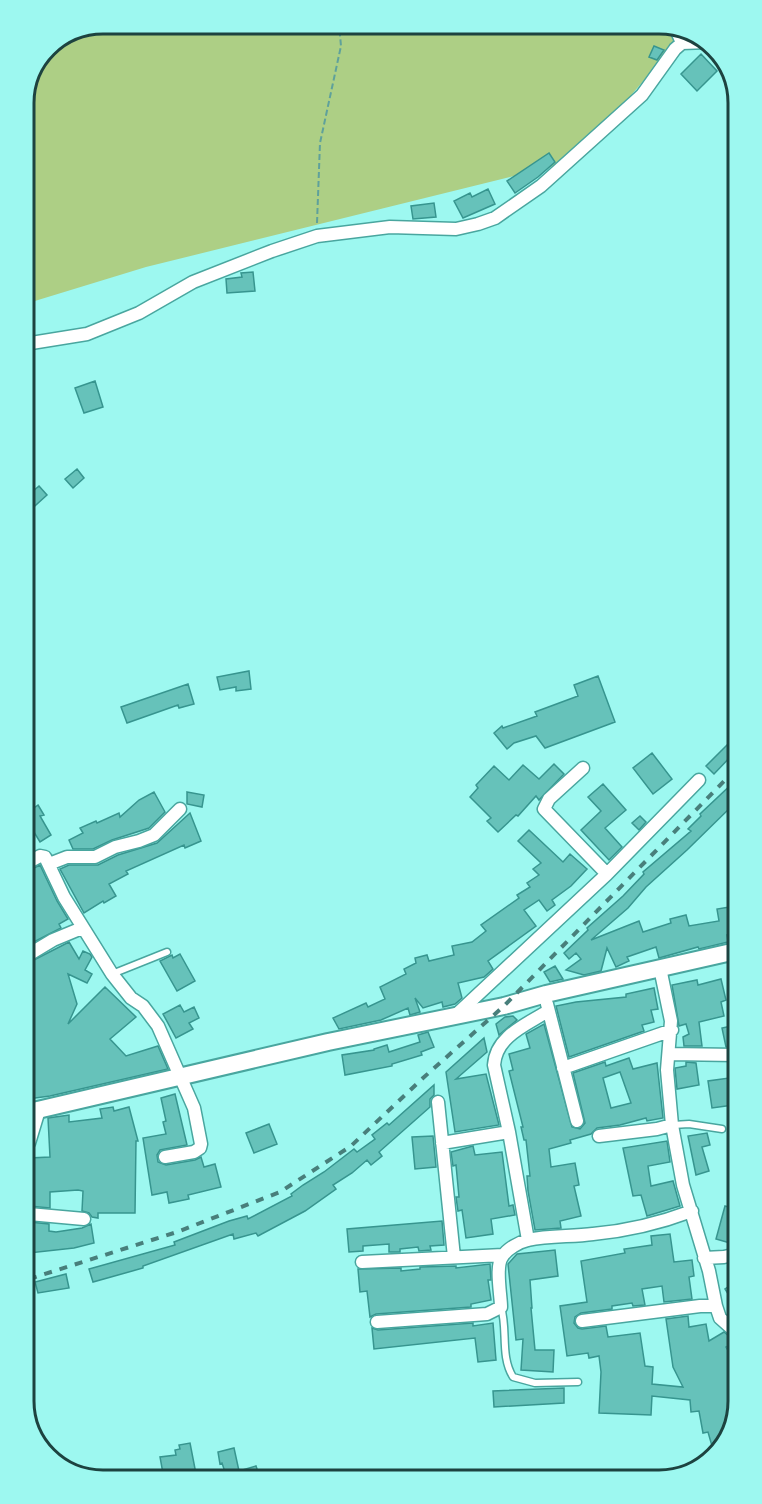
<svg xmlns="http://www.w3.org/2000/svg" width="762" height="1504" font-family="'PT Serif',serif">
  <rect width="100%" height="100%" fill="#9df8f0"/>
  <path fill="#adcf85" d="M104,24H664L685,32L575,161L146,267L25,304L24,99L48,47Z"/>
  <path fill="#66c2ba" stroke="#37958f" stroke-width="1.5" fill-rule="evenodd" d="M654,46L664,50L657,60L649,57Z
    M701,54L717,71L697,91L681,74Z
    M549,153L555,162L538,177L515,193L507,181Z
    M488,189L495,204L463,218L454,201L470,193L472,197Z
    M434,203L436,217L413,219L411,206Z
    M253,272L255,291L227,293L226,279L242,277L241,273Z
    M95,381L103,407L84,413L75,388Z
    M77,469L84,478L73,488L65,479Z
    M39,486L47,495L26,514V497Z
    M249,671L251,689L236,691V687L220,690L217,677Z
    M598,676L615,722L545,748L536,736L514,743L507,749L494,733L502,726L503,728L537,716L535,712L578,696L574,685Z
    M188,684L194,704L179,708L178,705L127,723L121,707Z
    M735,737V752L714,774L706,766Z
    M652,753L672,779L653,794L633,768Z
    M554,764L564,774L539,800L536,796L518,816L516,815L498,832L487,821L491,818L470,797L478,788L476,785L494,766L509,780L523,765L539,779Z
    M735,781V803L687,850L646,887L628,908L591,940L639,921L643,932L671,923L670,919L686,915L689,926L719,921L717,909L736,906V934L727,935L728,942L699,949L698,947L659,958L656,947L627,957L629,961L616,967L607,948L601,971L584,975L566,970L581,959L576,953L569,959L564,953L588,930L587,928L623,896L644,874L643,872L691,831L688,829L701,816L700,814Z
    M603,784L626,810L605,828L622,847L609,860L581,830L601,811L588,797Z
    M154,792L165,812L149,828L112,840L93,849H73L69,840L83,833L80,828L96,821L97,823L119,813L120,817L139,800Z
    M187,792L204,795L202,807L187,804Z
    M38,805L44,815L40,816L51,835L40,842L29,824L33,822L27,813Z
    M190,813L201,841L185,848L184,845L126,871L128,874L109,884L116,896L104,903L103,901L84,913L60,869L69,865H98L118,855L157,843Z
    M640,816L646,822L639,830L632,823Z
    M529,830L563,862L570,854L587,869L571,886L552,900L555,905L547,911L539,900L524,910L536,926L488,961L493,969L484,977L458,983L462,998L455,1004L443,1007L442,1002L423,1008L415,998L420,1012L410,1015L408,1008L381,1020L339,1029L333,1018L366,1003L368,1007L385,999L380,987L406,974L404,969L416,963L415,958L427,955L429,961L454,955L452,946L472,942L486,931L481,925L519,898L517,895L530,887L527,883L539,875L533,869L541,863L518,841Z
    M40,865L57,901L68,919L59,924L61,928L28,945V871Z
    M69,942L79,959L83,951L90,954L92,957L85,970L92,974L87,983L68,974L77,1004L68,1024L105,987L136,1017L110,1039L126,1056L158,1046L168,1069L50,1096L28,1099V963Z
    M180,954L195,981L177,991L160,961L172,955L173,958Z
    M555,966L563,979L550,982L544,972Z
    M721,979L726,1000L721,1002L724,1016L699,1022L702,1046H684L683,1037L689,1034L686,1024L679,1026L672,985L697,980L698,985Z
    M654,988L658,1009L651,1010L654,1022L642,1025L644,1031L569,1057L556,1006L576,1002L626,997V994Z
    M180,1005L184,1012L194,1007L199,1018L189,1023L193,1029L176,1038L163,1014Z
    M513,1016L517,1020L499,1035L496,1024L505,1017Z
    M544,1024L572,1127L580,1129L585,1123L573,1073L605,1062L606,1066L629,1058L633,1069L657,1063L663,1118L647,1121L646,1118L620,1125L597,1128L591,1134L570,1140L571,1143L549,1149L551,1167L575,1163L579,1185L574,1186L581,1216L560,1221L561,1228L535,1230L528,1191L527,1176H530L526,1140H524L521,1127H523L509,1071L513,1070L509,1054L530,1048L526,1034ZM620,1072L631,1103L611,1108L603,1078Z
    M736,1025V1047H726L722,1028Z
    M428,1032L434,1047L421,1052L422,1055L392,1064V1066L345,1075L342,1055L374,1050V1049L387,1045L389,1052L420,1042L418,1035Z
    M484,1038L487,1052L456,1079L486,1074L499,1125L455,1132L446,1072Z
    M686,1062L696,1063L699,1085L677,1089L675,1068L686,1066Z
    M729,1078L733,1105L712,1108L708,1081Z
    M434,1085V1095L430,1099V1107L379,1152L382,1156L371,1165L367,1160L352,1173L333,1185L336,1189L305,1211L258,1236L256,1233L234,1239L233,1234L143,1266V1268L93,1282L89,1269L175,1245L174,1242L229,1221L247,1216L248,1219L292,1196L291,1194L303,1185L324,1172L354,1149L357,1152L375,1139L372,1135L387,1123L389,1125Z
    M175,1094L187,1145L160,1150L157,1155L158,1162L166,1165L195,1160L201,1157L204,1167L215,1164L221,1187L188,1195L189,1199L169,1203L167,1192L152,1195L143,1138L166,1134L163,1122L166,1121L161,1098Z
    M113,1107L114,1111L129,1107L138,1141H136L135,1213H98V1218L92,1217L89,1213L82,1211L83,1191L78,1190L50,1192V1208L29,1206V1158L50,1157L48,1118L69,1115V1122L102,1118L100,1109Z
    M269,1124L277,1144L254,1153L246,1133Z
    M707,1133L710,1145L702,1147L709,1171L696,1175L688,1136Z
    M433,1136L436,1167L415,1169L412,1137Z
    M667,1141L670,1162L648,1166L651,1186L673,1181L680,1206L647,1216L641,1195L633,1196L623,1148Z
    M473,1146L475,1155L502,1152L509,1206L513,1205L515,1215L491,1219L493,1234L466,1238L462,1210L458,1211L456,1197H459L456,1165L453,1166L451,1152Z
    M725,1206L737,1209V1245L716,1239Z
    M442,1221L444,1245L430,1246L431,1250L419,1251L418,1247L400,1249V1252H389V1244L363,1246V1251L349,1252L347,1229Z
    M29,1222L49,1224V1231L56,1232L82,1228L91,1224L94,1243L74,1248L29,1253Z
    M670,1234L674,1262L692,1260L694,1276L689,1277L692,1299L664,1302L662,1286L642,1289L645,1305L633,1306L632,1303L612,1306V1309L581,1313L575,1317L574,1323L578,1328L582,1329L606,1326L608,1337L640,1333L645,1366L653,1367L652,1384L683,1387L673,1367L666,1319L688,1316L689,1327L706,1324L709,1341L724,1332L736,1342L726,1347L738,1367V1401L736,1406L730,1407L733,1418L724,1445L714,1453L708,1432L703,1433L699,1411L691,1412L690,1400L652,1396L651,1415L599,1413L601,1372L599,1356L589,1358L588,1353L567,1356L560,1306L587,1302L581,1261L625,1253L624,1249L652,1245L651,1236Z
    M555,1250L558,1276L530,1280L532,1308H531L535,1350H554L553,1372L521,1370L523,1339L516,1340L508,1264L517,1254Z
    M490,1264L491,1280H488L491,1300L471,1304V1307L376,1314L370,1317L367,1291L360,1292L358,1269L401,1268V1271L420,1269V1267L456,1266V1268Z
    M66,1274L69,1288L38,1293L35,1282Z
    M737,1281L738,1318V1323L728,1314L737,1308L725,1289Z
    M473,1323V1326L493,1323L496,1360L478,1362L475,1338L374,1349L372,1328L378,1330Z
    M564,1388V1403L494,1407L493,1391Z
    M190,1443L197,1479H164L160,1457L176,1455L175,1450L180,1449L179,1445Z
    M234,1448L239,1471L256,1466L260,1478L224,1479V1476L226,1475L222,1463L220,1464L218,1452Z"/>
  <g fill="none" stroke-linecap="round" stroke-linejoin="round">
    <g stroke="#49a69f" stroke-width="9">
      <path id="service" d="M112,974L167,952
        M673,1125L689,1124L722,1129
        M501,1307C508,1330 500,1356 513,1377L535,1383L578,1382"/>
    </g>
    <g stroke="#49a69f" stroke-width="15">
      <path id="minor" d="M676,29L682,43
        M25,344L87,334L139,313L193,282L272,251L317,236L390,227L456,229L478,224L495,218L541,186L642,95L675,49L682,43L708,42
        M27,863L40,856L45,857L64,897L112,974L131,998L143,1006L158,1026L194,1108L201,1144L200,1148L194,1152L165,1157
        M49,864L67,857H95L115,847L139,841L154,835L180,809
        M607,874L699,780
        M28,955L53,940L82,928
        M660,968L671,1021L667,1070L672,1125L683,1185L709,1271L716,1306L720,1318L738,1334
        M547,1004L577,1121
        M456,1015L607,874L544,809L549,799L583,768
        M670,1054L736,1055
        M563,1068L672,1030
        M438,1102L454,1257
        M599,1136L657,1129L672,1125
        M29,1143L39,1110
        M442,1143L509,1132
        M29,1214L84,1219
        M528,1240L509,1132L494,1065C496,1036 526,1025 548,1011
        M704,1258L724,1257L737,1254
        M362,1262L503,1255
        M582,1321L700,1306H716
        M377,1322L487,1314L501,1307C501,1295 495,1267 502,1257C507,1249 519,1242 528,1240C549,1235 572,1237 593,1234C627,1231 660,1223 692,1211"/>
    </g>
    <g stroke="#49a69f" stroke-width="20">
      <path id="tertiary" d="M29,1112L328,1042L504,1006L546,994L736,951"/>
    </g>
    <path stroke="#5fa19b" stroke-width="2" stroke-dasharray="6 3" stroke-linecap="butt" d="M317,223L320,143L341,46L339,24"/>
    <use href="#service" stroke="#fff" stroke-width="6"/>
    <use href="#minor" stroke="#fff" stroke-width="12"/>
    <use href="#tertiary" stroke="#fff" stroke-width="16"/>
    <path stroke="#487f7b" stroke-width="4" stroke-dasharray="8 8" stroke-linecap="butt" d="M29,1279L177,1232L280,1192L351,1146L423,1078L504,1006L735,770"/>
  </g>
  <path d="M0 0H762V1504H0ZM103 34H659A69 69 0 0 1 728 103V1401A69 69 0 0 1 659 1470H103A69 69 0 0 1 34 1401V103A69 69 0 0 1 103 34Z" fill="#9df8f0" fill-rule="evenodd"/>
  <path fill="none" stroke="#1d4340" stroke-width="3" d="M103 34H659A69 69 0 0 1 728 103V1401A69 69 0 0 1 659 1470H103A69 69 0 0 1 34 1401V103A69 69 0 0 1 103 34Z"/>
</svg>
